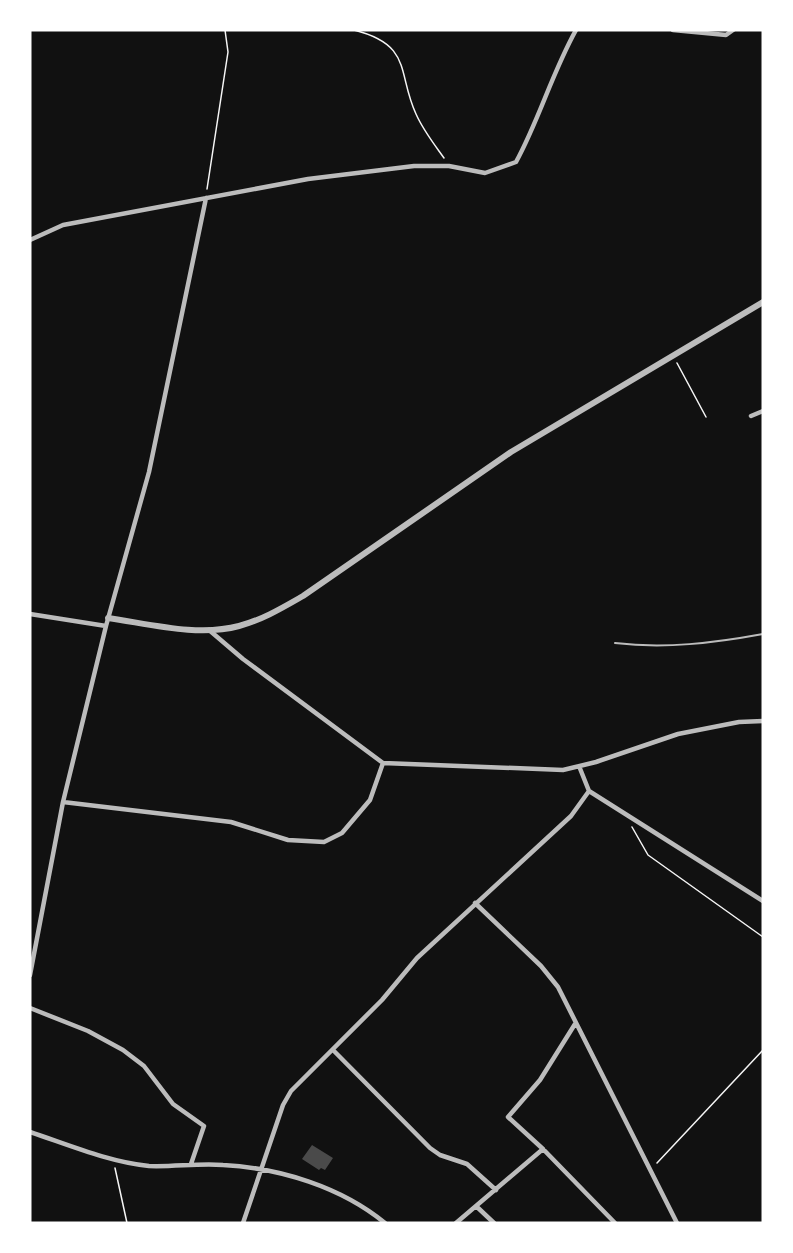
<svg xmlns="http://www.w3.org/2000/svg" width="793" height="1253" font-family="Barlow,sans-serif">
  <rect width="100%" height="100%" fill="#111"/>
  <path fill="#4a4a4a" d="M312,1145L333,1158L325,1170L321,1168L319,1170L302,1159Z"/>
  <g fill="none" stroke-linecap="round" stroke-linejoin="round">
    <path stroke="#f5f5f5" stroke-width="1.5" d="M354,30C413,45 397,73 416,114C423,130 434,144 444,158
      M207,189L228,52L225,30
      M677,363L706,417
      M632,827L648,855L763,937
      M657,1163L763,1050
      M115,1168L127,1223"/>
    <path stroke="#bcbcbc" stroke-width="2" d="M615,643C665,649 714,643 763,634"/>
    <path stroke="#bcbcbc" stroke-width="4.5" d="M673,30L726,35L733,30
      M30,240L63,225L308,179L414,166H449L485,173L516,162C539,120 552,73 576,30
      M751,416L763,411
      M30,614L106,626
      M209,630L243,659L383,763L563,770L596,762L678,734L739,722L763,721
      M589,791L763,901
      M63,802L231,822L288,840L324,842L342,833L370,800L383,763
      M475,903L541,966L558,987L677,1223
      M30,975L63,802L106,626L149,472L206,198
      M30,1008L88,1031L123,1050L144,1066L173,1104L204,1126L191,1164
      M334,1051L430,1148L440,1155L467,1164L496,1190
      M30,1132C69,1145 109,1162 149,1166C174,1167 199,1163 223,1165C280,1168 341,1187 385,1223
      M543,1149L508,1117L540,1080L575,1024
      M476,1206L494,1223
      M243,1223L283,1105L291,1091L382,1000L417,958L571,816L589,791L579,766
      M456,1223L543,1149L615,1223"/>
    <path stroke="#bcbcbc" stroke-width="6" d="M108,618C150,624 198,637 239,626C262,620 282,608 303,596L511,452L763,302"/>
  </g>
  <rect width="793" height="1253" fill="none" stroke="#ffffff" stroke-width="63"/>
</svg>
